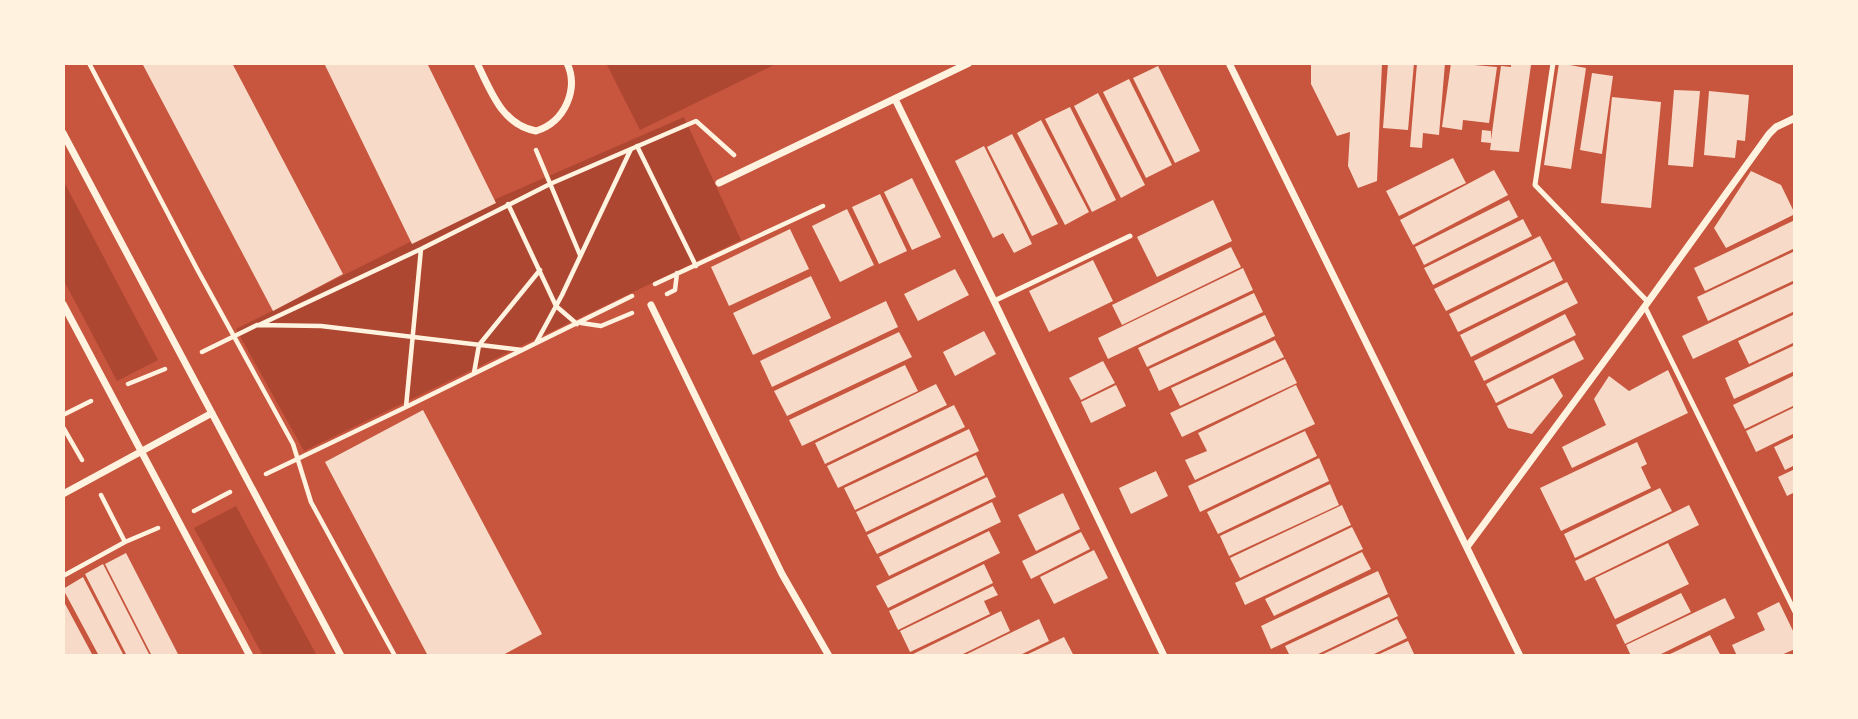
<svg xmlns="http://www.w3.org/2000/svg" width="1858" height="719" font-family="'Titillium Web',sans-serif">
  <rect width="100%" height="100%" fill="#c8553d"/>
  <path fill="#ae4732" d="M606,63H778L640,130Z
    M684,117L741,240L304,451L236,329L498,198Z
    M63,180L158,360L117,381L63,279Z
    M236,506L317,656H263L194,528Z"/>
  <path fill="#f7dbc8" d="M142,63H232L343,274L273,311Z
    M324,63H427L496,203L412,244Z
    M1311,63H1382L1377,181L1358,188L1348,166L1350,132L1337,136L1311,84Z
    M1388,63H1414L1408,130L1383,128Z
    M1417,63H1445L1439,135L1423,133L1422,148L1410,147Z
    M1451,63L1497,67L1489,123L1463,120L1462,130L1442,127Z
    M1511,63L1531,65L1519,152L1490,150L1491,143L1481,142L1482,130L1491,131V140L1501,66L1511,67Z
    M1559,63L1586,68L1571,169L1544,165Z
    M1158,66L1200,151L1175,163L1133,78Z
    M1592,73L1613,76L1602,154L1580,150Z
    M1129,79L1172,165L1146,178L1103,92Z
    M1674,90L1700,91L1693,167L1668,165Z
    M1709,91L1749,95L1745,141L1737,140L1735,158L1704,155Z
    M1098,93L1145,185L1121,198L1074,106Z
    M1612,97L1661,102L1651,208L1601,203Z
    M1070,107L1116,200L1092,212L1045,119Z
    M1041,120L1089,212L1065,225L1017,133Z
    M1012,134L1058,224L1032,236L987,147Z
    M984,146L1032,244L1014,253L1003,233L993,238L955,161Z
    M1453,158L1466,183L1399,216L1386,191Z
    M1494,170L1508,195L1413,245L1400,220Z
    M1751,171L1781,185L1795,214L1726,248L1714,228Z
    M912,178L941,237L912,250L884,192Z
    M880,194L907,251L879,264L852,207Z
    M1213,200L1232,241L1157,277L1137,237Z
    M1509,200L1518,217L1424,265L1415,247Z
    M847,209L874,265L840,282L812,226Z
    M1523,219L1532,236L1433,285L1424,268Z
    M1795,220V248L1705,291L1694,268Z
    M790,229L809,269L729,306L711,267Z
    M1540,236L1552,259L1446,311L1434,289Z
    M1231,247L1241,267L1122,325L1112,305Z
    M1795,251V280L1708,321L1697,297Z
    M1093,260L1113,301L1049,332L1029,291Z
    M1554,261L1563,280L1458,332L1449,314Z
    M1243,268L1253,290L1108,359L1098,338Z
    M955,269L969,295L918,321L904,294Z
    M811,276L831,318L753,355L733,313Z
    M1567,282L1578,303L1471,357L1460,335Z
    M1795,283V311L1693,359L1682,336Z
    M1254,293L1263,312L1147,367L1138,348Z
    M886,301L898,327L772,387L760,361Z
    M1565,314L1576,335L1484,381L1474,361Z
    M1795,314V342L1749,364L1738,341Z
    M1265,315L1275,336L1159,391L1149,369Z
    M984,331L996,354L955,376L943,352Z
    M899,332L912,357L787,416L774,391Z
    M1275,340L1284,357L1180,406L1171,388Z
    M1574,340L1584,359L1496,403L1486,384Z
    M1795,345V371L1734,399L1725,378Z
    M1285,359L1297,383L1182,437L1170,413Z
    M1103,361L1115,383L1081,400L1069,378Z
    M905,365L918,391L802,446L789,420Z
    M1668,370L1688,413L1572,468L1562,447L1606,425L1594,399L1609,376L1629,391Z
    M1795,375V405L1745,429L1733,405Z
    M1553,378L1563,396L1532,434L1508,428L1497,406Z
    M936,384L947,405L825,464L815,443Z
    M1116,385L1126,406L1091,423L1081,402Z
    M1296,385L1315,424L1195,480L1185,460L1207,451L1198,433Z
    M954,405L965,427L838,488L827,466Z
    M1795,407V433L1756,452L1746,431Z
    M423,410L542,634L501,656H428L325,462Z
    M969,429L979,451L855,510L844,488Z
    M1305,431L1317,456L1200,512L1188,486Z
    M1795,437V465L1785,470L1774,447Z
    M1637,442L1647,464L1641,467L1651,488L1561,531L1540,488Z
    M976,455L985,475L866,532L856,512Z
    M1319,458L1329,481L1218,534L1207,512Z
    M1795,469V492L1787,496L1778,477Z
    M1156,471L1168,496L1131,514L1119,488Z
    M987,477L996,497L877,554L867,535Z
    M1330,484L1339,505L1229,556L1220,536Z
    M1660,488L1672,511L1575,558L1564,534Z
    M1063,493L1080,529L1036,551L1018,515Z
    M992,502L1001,522L889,576L879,557Z
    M1342,505L1351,525L1240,578L1230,558Z
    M1689,505L1699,525L1585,581L1575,561Z
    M1352,527L1363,549L1245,605L1235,583Z
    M989,531L1000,553L888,608L876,586Z
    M1081,532L1090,549L1031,579L1022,561Z
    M1668,543L1689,584L1615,619L1595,578Z
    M1094,550L1108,578L1054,604L1040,577Z
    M1362,552L1371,569L1274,616L1265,599Z
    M126,553L179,656H152L105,564Z
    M103,564L150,656H127L85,574Z
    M984,564L993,583L898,630L889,611Z
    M1378,571L1388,594L1271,649L1261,626Z
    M83,577L124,656H99L63,589Z
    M993,586L998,595L984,601L990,614L910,652L900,631Z
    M1681,593L1691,612L1625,644L1616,625Z
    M1389,597L1398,616L1314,656H1290L1285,646Z
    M1725,598L1735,618L1657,656H1631L1626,645Z
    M63,600L93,656H63Z
    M1779,602L1795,635V649L1779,656H1737L1732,645L1765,630L1757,613Z
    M1001,611L1010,631L959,656H909Z
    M1039,619L1049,641L1018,656H963Z
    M1397,619L1407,638L1370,656H1319Z
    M1710,635L1721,656H1666Z
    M1064,637L1074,656H1024Z
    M1408,641L1415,656H1375Z"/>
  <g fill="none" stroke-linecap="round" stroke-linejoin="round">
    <path stroke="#fff3e0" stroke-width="4.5" d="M89,63L197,269L293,444L311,502L395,656
      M637,146L696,266
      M536,150L580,255
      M508,204L556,306L577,324
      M655,284L823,206
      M667,294L675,290L677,273
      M581,323L601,326L632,313
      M261,324L421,249L550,184L631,149
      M536,343L562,295L631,149L696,121L734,155
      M202,352L257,325L321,326L522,350
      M474,373L479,345L540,270
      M128,384L165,369
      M406,407L632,296
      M63,415L91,401
      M63,427L82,460
      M266,474L406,407L421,249
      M101,495L125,542
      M194,511L230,492
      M63,576L125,542L158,528"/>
    <path stroke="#fff3e0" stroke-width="5" d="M1553,63L1535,185L1648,302
      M994,301L1130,236
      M1645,307L1795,612"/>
    <path stroke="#fff3e0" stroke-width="7" d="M477,63C491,91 502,125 536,131C565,122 579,89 567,63
      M1229,63L1520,656
      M895,99L994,301L1164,656
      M63,133L341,656
      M719,183L969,63
      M63,304L250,656
      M651,305L782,574L829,656
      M63,494L212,413
      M1467,547L1648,302L1769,134L1776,127L1795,118"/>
  </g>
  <rect width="1858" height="719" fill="none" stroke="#fff3e0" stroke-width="130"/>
</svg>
